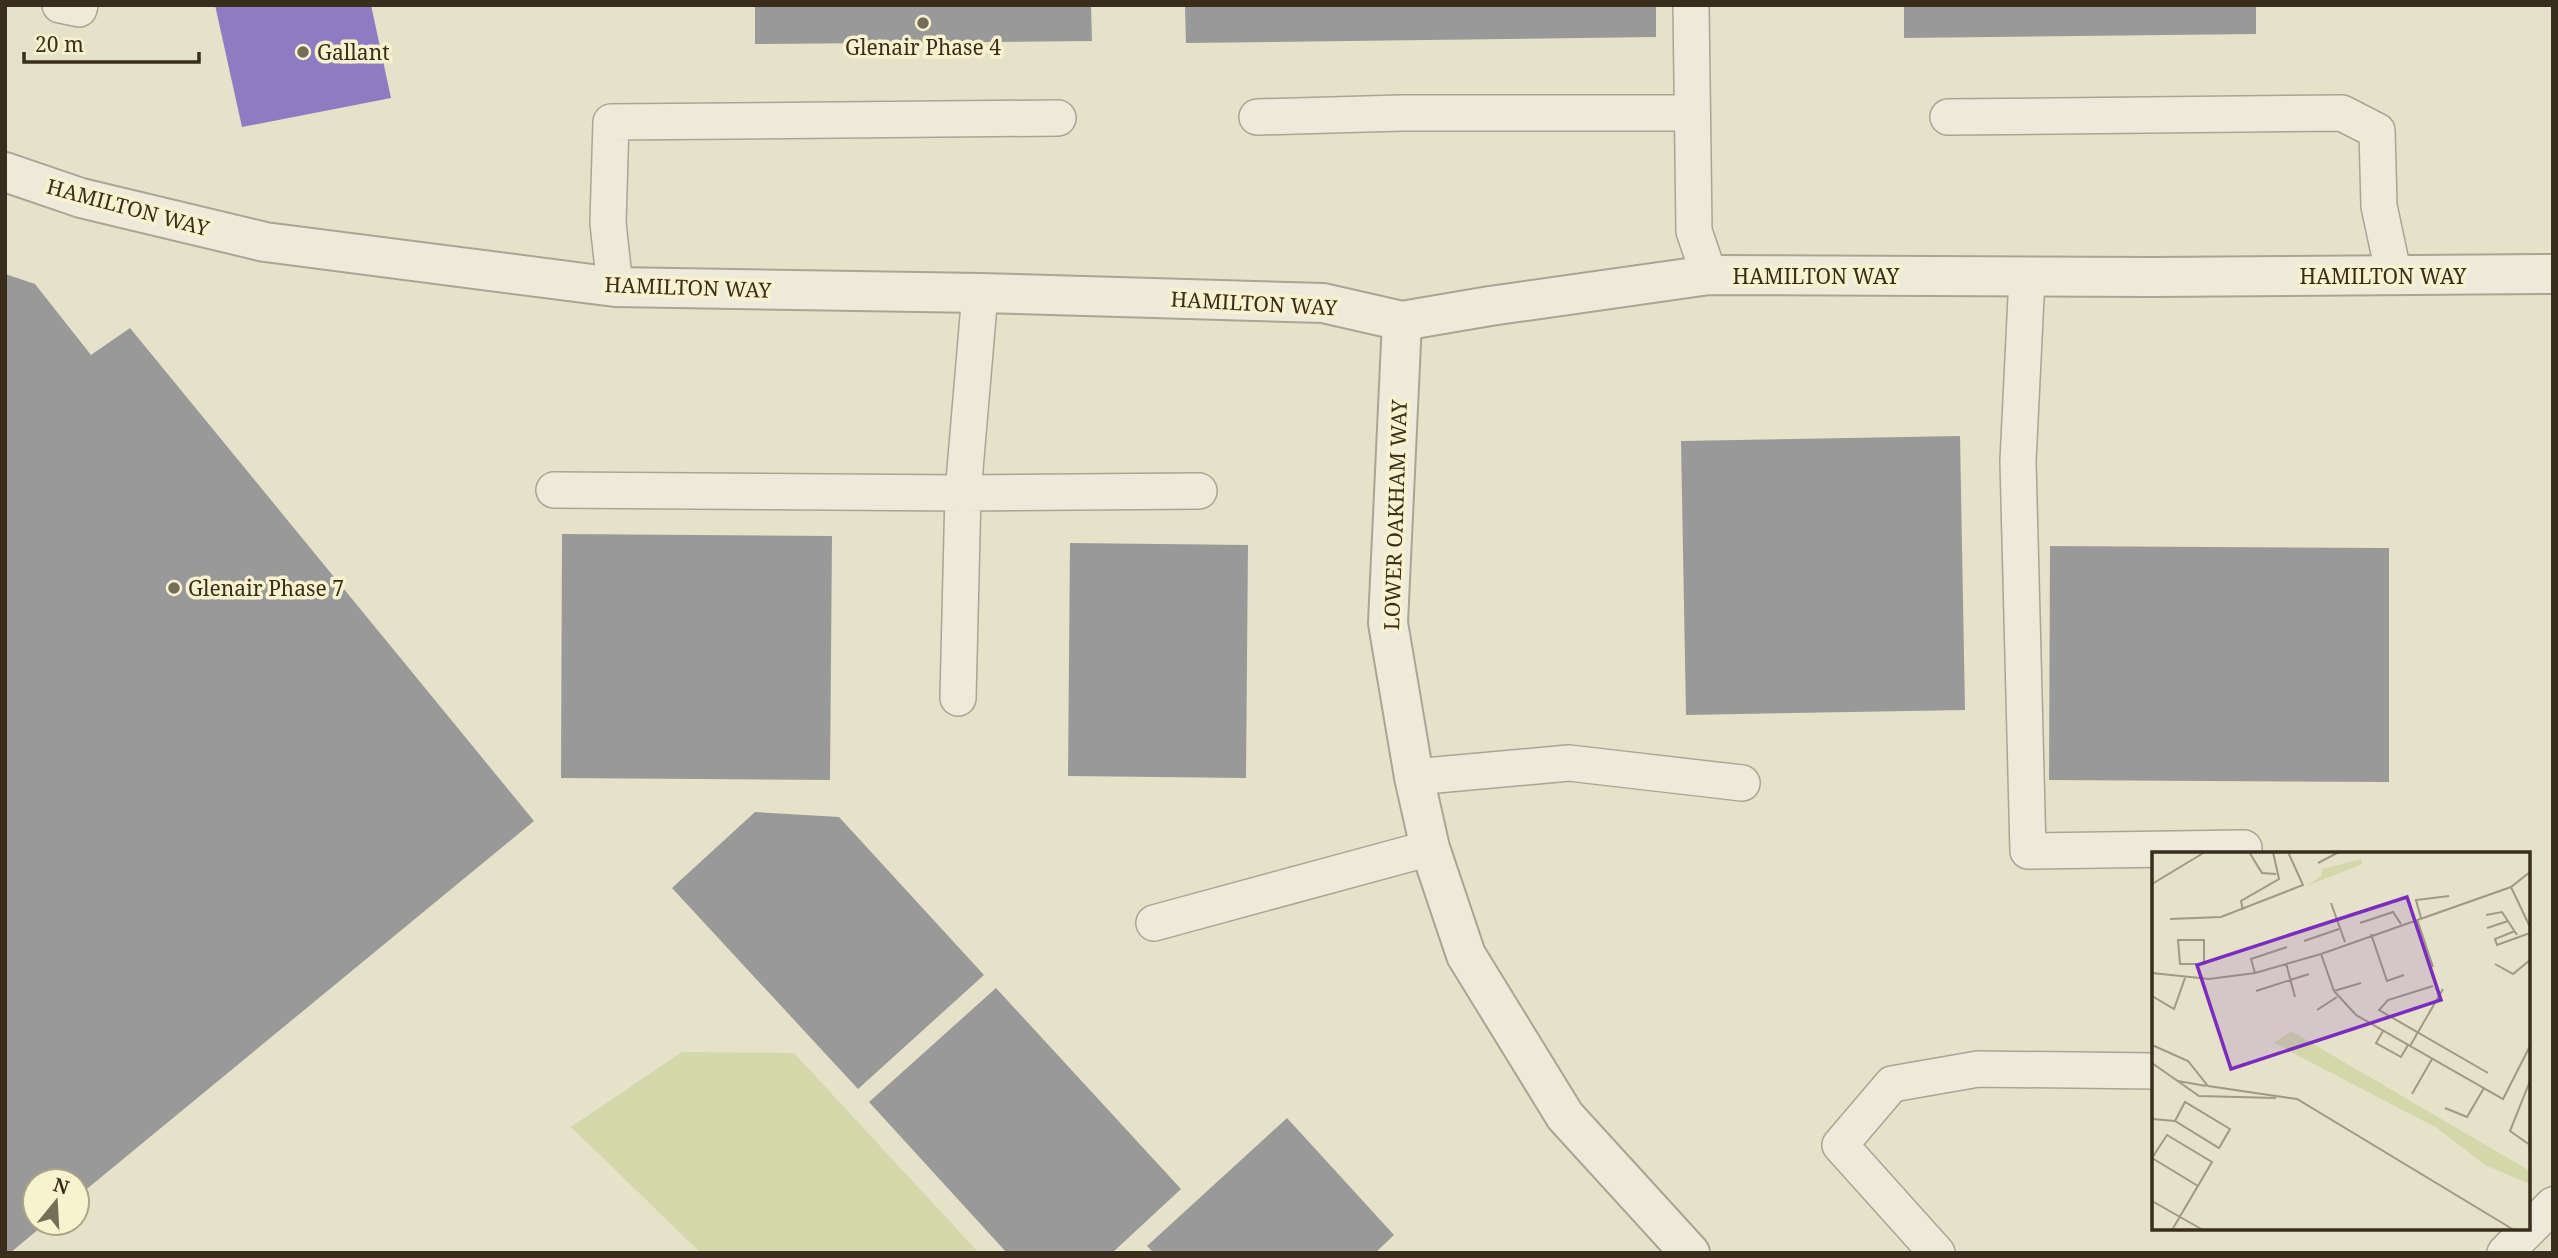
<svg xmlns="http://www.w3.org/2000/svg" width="2558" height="1258" font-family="'Noto Serif',serif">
  <rect width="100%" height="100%" fill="#e6e1c9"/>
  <path fill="#d2d8aa" d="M682,1052L794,1053L979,1253H701L571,1127Z"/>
  <path fill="#8e7cc3" d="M215,5H371L391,98L242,127Z"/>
  <path fill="#999" d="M755,5H1091L1092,41L755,44Z
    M1185,5H1656V37L1186,43Z
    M1904,5H2256V34L1904,38Z
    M5,274L35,284L91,355L130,328L534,821L77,1197V1181H35V1223H46L10,1253H5Z
    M1960,436L1965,710L1686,715L1681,441Z
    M562,534L832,536L830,780L561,778Z
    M1070,543L1248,545L1246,778L1068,776Z
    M2050,546L2389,548V782L2049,780Z
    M755,812L839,817L984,975L858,1089L672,888Z
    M996,988L1181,1189L1112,1253H1007L869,1102Z
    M1287,1118L1394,1235L1375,1253H1154L1147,1246Z"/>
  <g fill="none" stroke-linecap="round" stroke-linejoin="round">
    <g stroke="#aba493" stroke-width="38">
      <path id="service" d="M60,5L79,9L80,5
        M1691,5L1694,231L1709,275
        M1257,117L1401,113H1691
        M1948,117L2342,113L2377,131L2379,206L2394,276
        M2027,277L2018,461L2028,851L2244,848
        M615,287L608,223L611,122L1058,118
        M554,490L963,493L1199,491
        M958,698L963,493L980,293
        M1414,777L1569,763L1742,783
        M1154,923L1430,848
        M1937,1253L1840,1145L1892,1084L1978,1069L2154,1071
        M2505,1253L2553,1205"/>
    </g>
    <g stroke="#aba493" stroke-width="42">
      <path id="minor" d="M1402,321L1388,623L1414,777L1430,848L1466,955L1565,1116L1690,1253"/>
    </g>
    <g stroke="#aba493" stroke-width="42">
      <path id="tertiary" d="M5,172L81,198L265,242L615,287L980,293L1323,303L1402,321L1490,306L1709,275L2153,277L2553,274"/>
    </g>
    <use href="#service" stroke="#edeadc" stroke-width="35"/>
    <use href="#minor" stroke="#edeadc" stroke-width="38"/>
    <use href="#tertiary" stroke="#edeadc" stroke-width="38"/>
  </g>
  <g fill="#766d58" stroke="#f9f2ce" stroke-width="2.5">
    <circle cx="923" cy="23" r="7"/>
    <circle cx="303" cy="52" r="7"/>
    <circle cx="174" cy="588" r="7"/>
  </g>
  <g text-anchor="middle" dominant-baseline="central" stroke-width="7" stroke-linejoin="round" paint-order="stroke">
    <g font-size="21" fill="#392e1b" stroke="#f9f2ce" text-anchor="start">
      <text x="923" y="47" text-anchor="middle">Glenair Phase 4</text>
      <text x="317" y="52">Gallant</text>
      <text x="188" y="588">Glenair Phase 7</text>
    </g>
    <g font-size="21" fill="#392e1b" stroke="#f9f2ce">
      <text transform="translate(128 207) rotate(15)">HAMILTON WAY</text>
      <text x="1816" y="276">HAMILTON WAY</text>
      <text x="2383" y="276">HAMILTON WAY</text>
      <text transform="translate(688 287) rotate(2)">HAMILTON WAY</text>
      <text transform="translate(1254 303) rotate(3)">HAMILTON WAY</text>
      <text transform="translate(1395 515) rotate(-88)">LOWER OAKHAM WAY</text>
    </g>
  </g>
  <g transform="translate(2152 852)">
    <rect width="378" height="378" fill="#e6e1c9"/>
    <path d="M210,7V12L155,34L169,24L170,17ZM139,179L378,319V332L333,313L285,276L122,191Z" fill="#d2d8aa"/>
    <path fill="none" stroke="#a19983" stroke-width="2" d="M97,0L110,21L124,22M166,11L187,0M0,32L53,0M359,35L378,75M179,51L193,90M91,58L89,49L127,27L121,0M334,63L350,60L365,83M269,66L264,48L297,44M18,67L69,65L151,33L136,0M265,67L281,115M208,71L241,60L249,72M335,76L356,69M363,79L343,87L345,93L378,81M219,82L235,129L252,123M26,88H52V112H28ZM152,89L187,77M169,102L182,139L204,163L351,247L378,194M134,111L143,145M343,112L361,122L378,108M0,121L57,127L103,121L169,102L359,35L378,20M103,121L99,107L135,95M281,134L236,148L227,158L336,221M104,139L157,122M182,139L209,131M0,144L22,157L33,126M165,158L185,145M231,179L224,191L249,205L256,193M0,193L36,209L56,234L145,247L362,378M258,194L291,137M0,211L47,244L124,246M26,229L54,234M378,229L358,279L378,293M260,242L280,207M293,256L315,265L332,236M0,267L23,269L67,296L78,277L33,250L23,269M0,306L15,283L60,310L20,378M0,306L46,334M0,349L51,378"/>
    <path fill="#7b2cbf" fill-opacity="0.15" stroke="#7b2cbf" stroke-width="3.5" d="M255,45L289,148L79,217L45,113Z"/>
    <rect width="378" height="378" fill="none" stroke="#392e1b" stroke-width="3.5"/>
  </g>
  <rect width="2558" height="1258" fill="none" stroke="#392e1b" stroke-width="14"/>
  <g transform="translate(56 1202) rotate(18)"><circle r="33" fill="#f9f2ce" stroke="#aca486" stroke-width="2"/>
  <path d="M0-5L12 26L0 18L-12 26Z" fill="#766d58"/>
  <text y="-10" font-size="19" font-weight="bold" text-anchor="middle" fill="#392e1b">N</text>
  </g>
  <path d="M24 52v10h175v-10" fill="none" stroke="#392e1b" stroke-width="3.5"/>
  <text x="35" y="52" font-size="21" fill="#392e1b" stroke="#f9f2ce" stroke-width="5" paint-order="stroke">20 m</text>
</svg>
